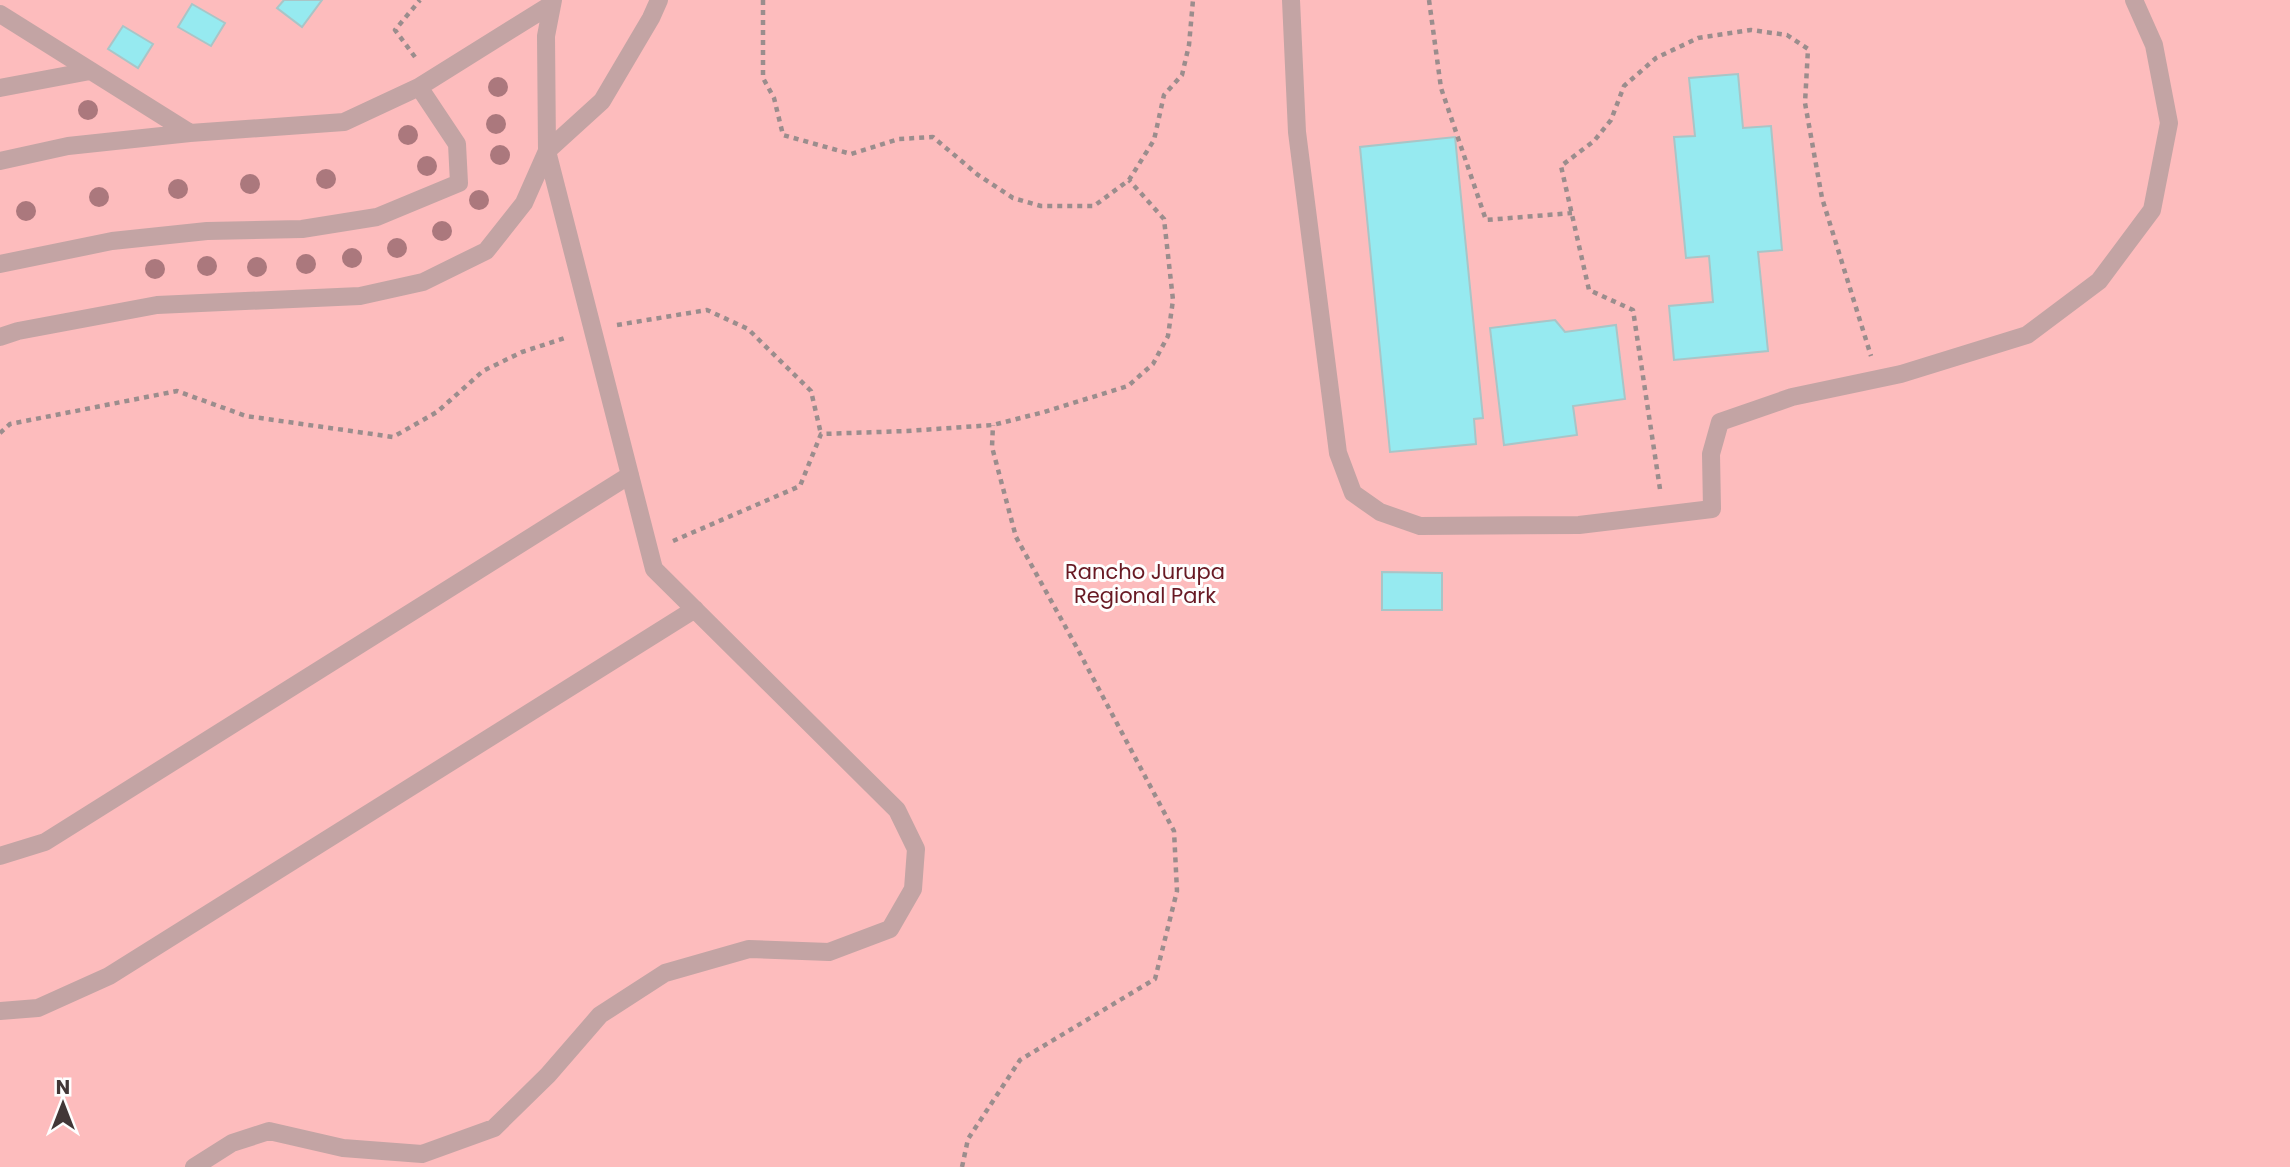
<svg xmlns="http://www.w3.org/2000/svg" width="2290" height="1167" font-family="Poppins,sans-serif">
  <rect width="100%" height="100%" fill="#fdecec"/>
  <path fill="#fdbcbd" d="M0,0H2290V1167H0Z"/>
  <path fill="#96eaf0" stroke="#a9c5c7" stroke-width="2" d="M284,0H322L302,27L277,8Z
    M192,4L225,23L211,46L178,27Z
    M123,26L153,44L138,68L108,49Z
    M1738,74L1743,128L1771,126L1782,250L1758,252L1768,351L1674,360L1669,306L1713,302L1709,256L1686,258L1674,137L1695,136L1689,78Z
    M1455,137L1483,418L1474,419L1476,444L1390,452L1360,147Z
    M1555,320L1565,332L1616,325L1625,399L1573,406L1577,435L1504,445L1490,328Z
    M1382,572L1442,573V610H1382Z"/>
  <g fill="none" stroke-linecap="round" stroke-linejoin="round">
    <path stroke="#9b8d8d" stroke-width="4.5" stroke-dasharray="5 5" stroke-linecap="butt" d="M763,0V78L774,98L783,135L851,154L899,139L933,137L978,175L1013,198L1041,206H1094L1129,180L1154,140L1164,95L1182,75L1189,45L1193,0
      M1429,0L1441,88L1486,220L1572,213
      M415,57L395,30L420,0
      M617,325L707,310L748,329L811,391L821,434
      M0,433L10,424L177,391L246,416L393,437L437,412L483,371L522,352L568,337
      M1660,489L1633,310L1589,290L1561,166L1594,141L1611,120L1624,86L1656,58L1698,38L1751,30L1787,35L1808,49L1805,103L1822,198L1871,356
      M673,541L800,486L821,434L907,431L993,425L1044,412L1128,386L1153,364L1168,336L1173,300L1164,219L1129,180
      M962,1167L968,1139L1020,1060L1155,979L1177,891L1174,831L1076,646L1016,537L992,447L993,425"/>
    <path stroke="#c3a4a4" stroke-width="18" d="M1291,0L1297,132L1338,453L1353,493L1380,512L1420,526L1579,525L1712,509L1711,454L1720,422L1792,397L1901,374L2027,335L2099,281L2152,210L2169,123L2154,45L2134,0
      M0,14L190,133L344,122L419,87L552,4
      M0,88L90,71
      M0,161L68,146L190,133
      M0,264L112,241L207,231L302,229L377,217L459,183L457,144L419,87
      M0,337L18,331L157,305L360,296L423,282L486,251L524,203L547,151L602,101L651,18L659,0
      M0,856L45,842L630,475
      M0,1011L38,1008L109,976L695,609
      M194,1167L232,1143L269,1131L343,1148L422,1154L494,1128L548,1075L600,1015L665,973L749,949L829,952L890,929L913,889L916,849L897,810L654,569L547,151L546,36L553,0"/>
  </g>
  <g fill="#ab787d">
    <circle cx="498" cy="87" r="10"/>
    <circle cx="88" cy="110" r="10"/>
    <circle cx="496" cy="124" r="10"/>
    <circle cx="408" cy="135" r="10"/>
    <circle cx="500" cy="155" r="10"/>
    <circle cx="427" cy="166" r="10"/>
    <circle cx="326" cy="179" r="10"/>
    <circle cx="250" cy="184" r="10"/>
    <circle cx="178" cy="189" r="10"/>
    <circle cx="99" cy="197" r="10"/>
    <circle cx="479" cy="200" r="10"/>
    <circle cx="26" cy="211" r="10"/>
    <circle cx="442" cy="231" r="10"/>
    <circle cx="397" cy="248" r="10"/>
    <circle cx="352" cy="258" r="10"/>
    <circle cx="306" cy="264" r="10"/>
    <circle cx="207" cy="266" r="10"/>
    <circle cx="257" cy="267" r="10"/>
    <circle cx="155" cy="269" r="10"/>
  </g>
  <g text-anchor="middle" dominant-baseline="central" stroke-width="6" stroke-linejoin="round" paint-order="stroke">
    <g font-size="21" fill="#681923" stroke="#fefefe">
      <text x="1145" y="571">Rancho Jurupa<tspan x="1145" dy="24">Regional Park</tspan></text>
    </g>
  </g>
  <g transform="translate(63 1104)" stroke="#fefefe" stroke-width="5" paint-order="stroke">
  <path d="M0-5L12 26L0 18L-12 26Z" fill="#423737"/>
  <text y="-10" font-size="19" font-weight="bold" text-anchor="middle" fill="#423737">N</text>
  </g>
</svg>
